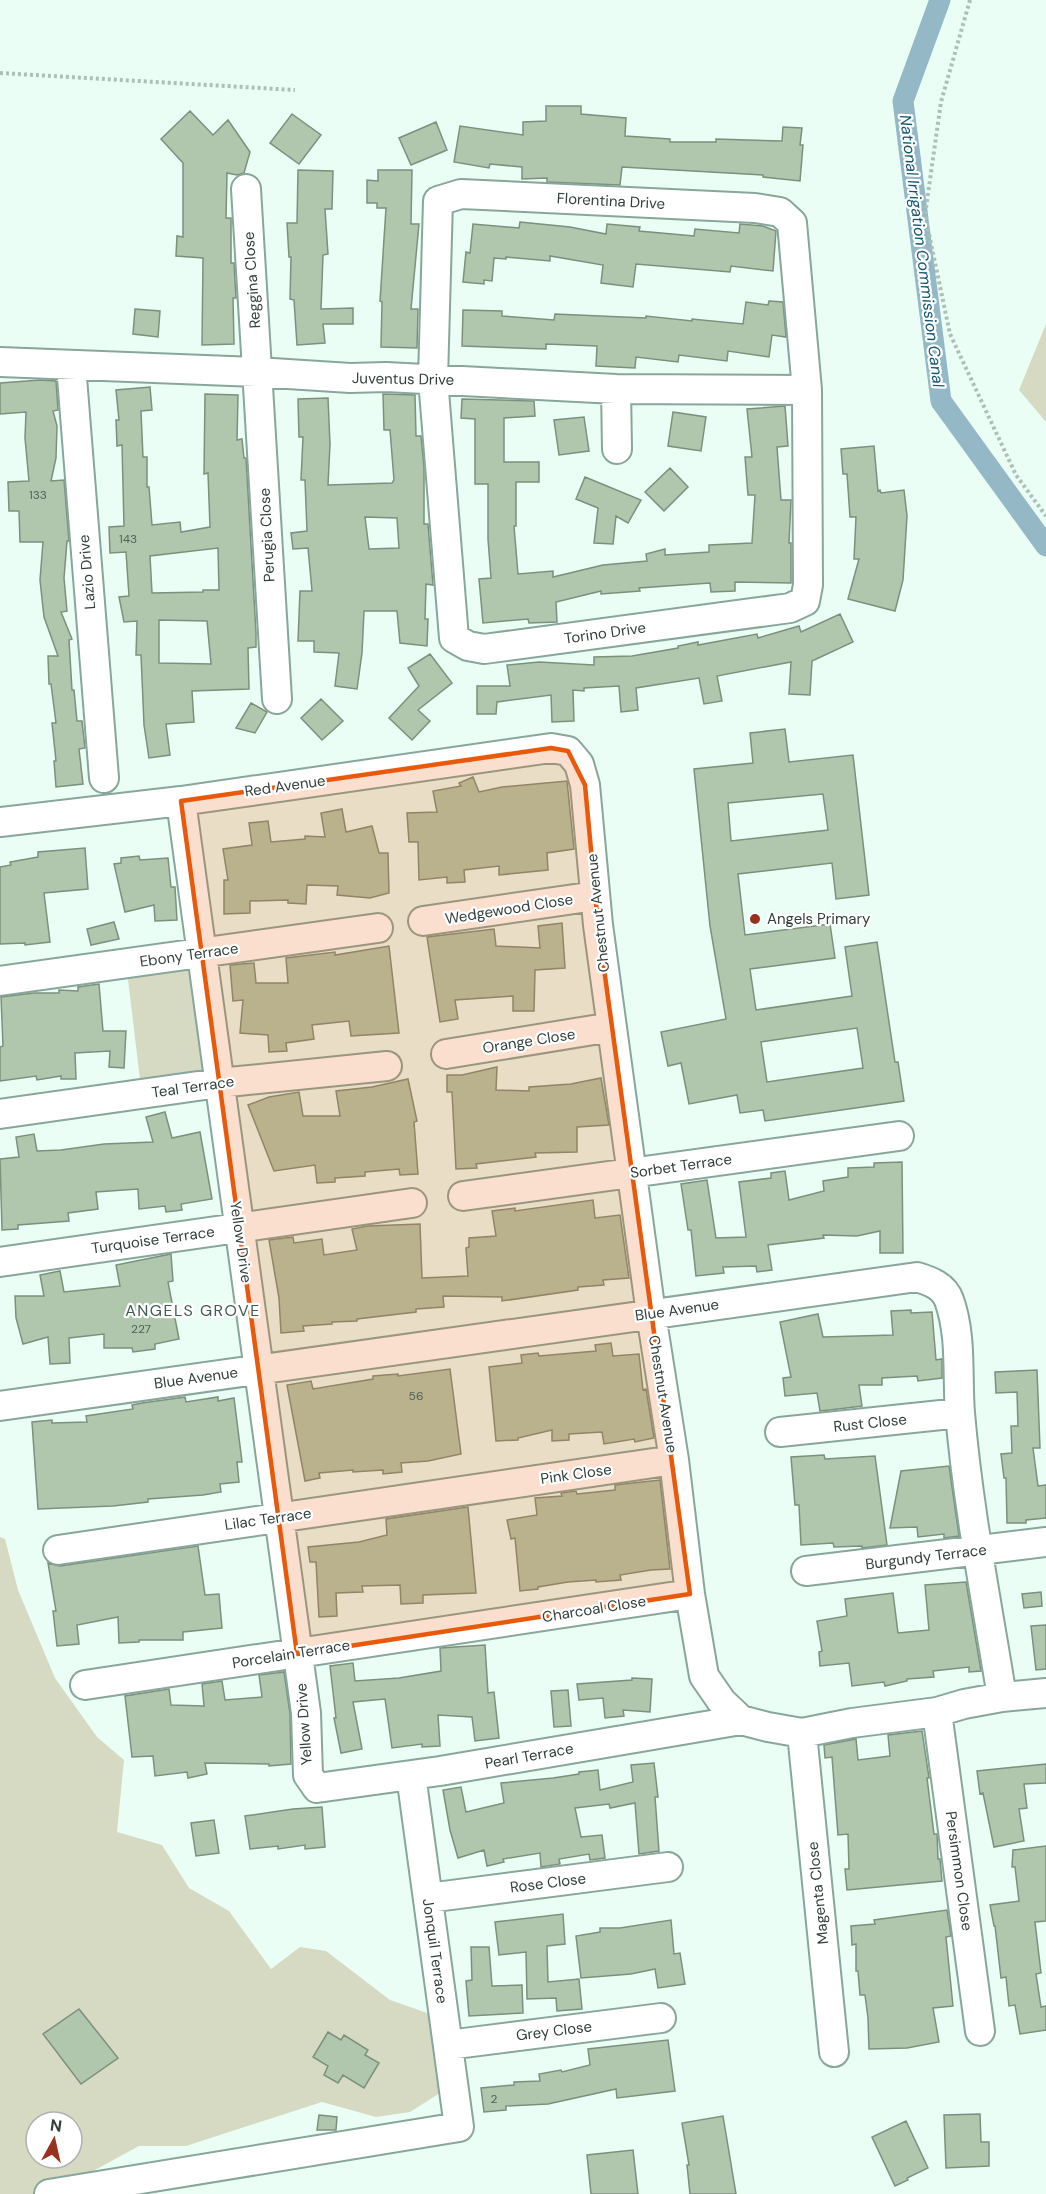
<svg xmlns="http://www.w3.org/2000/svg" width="1046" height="2194" font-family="'DM Sans',sans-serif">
  <rect width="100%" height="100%" fill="#eafef6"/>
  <path fill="#d6dac2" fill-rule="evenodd" d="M1046,324V422L1019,390Z
    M195,962L210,1079L141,1088L127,971Z
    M0,1537L5,1539L18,1590L55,1678L97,1737L124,1760L117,1832L162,1845L189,1888L229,1911L271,1969L300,1947L326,1951L390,2000L453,2022L440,2093L410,2112L376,2117L322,2102L186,2146H139L71,2183L34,2194H0ZM36,2122H72V2158H36Z"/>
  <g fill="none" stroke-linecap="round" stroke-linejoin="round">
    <path stroke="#95b8c7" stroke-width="21" d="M940,0L903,101L941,401L1046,546"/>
  </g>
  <path fill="#b0c7ae" stroke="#7d907c" stroke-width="1.5" fill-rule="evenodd" d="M546,106H581V114L626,118L625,136L670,139V142H716V139L782,141L783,127L802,128L800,145H803L800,181L763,177V175L622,167L620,185L547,182V178L522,179V167L490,164L489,168L454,162L460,126L523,135V122L546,121Z
    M190,111L213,135L228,120L250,152L244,173L237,175L227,173L226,218H231V263H234L236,298H233L234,344L202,345L203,258L176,256L177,236L183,237V163L161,139Z
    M292,114L321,135L299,164L270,143Z
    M436,122L447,150L411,165L399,138Z
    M298,170L333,171L332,209H325L328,254L323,255L321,309L353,308V324H323L325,343L297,345L294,300L290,299L291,257H289L287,223H297Z
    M378,170H412L411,224H419L411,309H418L417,348L381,347L382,302L380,301L386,208H377V203H367V180L378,181Z
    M520,222L570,227L606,234L607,224L640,227L639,231L694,236L695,229L739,233L740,224L763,226L776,231L773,271L731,266L730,272L636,264L633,287L601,283L603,265L550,256V261L506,257V259L494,258L492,281L484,280V284L463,282L466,252L470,253L473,224L519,228Z
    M769,301L783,302L786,337L772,335L769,357L728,351L727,361L679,355L678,362L636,357L635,368L596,366L597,346L546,344V349L462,346L463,310L502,311V316L554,320L555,314L646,318V316L692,321V319L743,324L746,302L768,305Z
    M135,309L160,311L158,337L133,334Z
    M40,380L56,381L58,410L53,411L57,426L56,458L51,481L64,480L69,541H67L64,578L67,611L61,612L72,639L69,640L72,690H74L77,721H82L85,748L79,749L83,784L56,787L54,761H56L52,723H56L51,684H49L48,656H58L44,617L40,580L43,542H20L19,511H9L8,482L29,481L25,438L26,412L0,414V383Z
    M150,387L152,410L141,411L143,457H147V487H149L152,525L180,522L181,532L210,527L208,473L204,474L205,394L238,395L237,440L242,439L244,458H246L256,633V647L248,648L249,689L192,691L194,722L166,724L170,755L149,758L144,725L141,655H136L137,621L124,622L119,597L129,596L126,552L110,553L109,527L124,526L122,445L117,446L116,420H119L116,390ZM218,548L219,590H203V592L152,593L150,556ZM159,620L207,621L211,664L159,663Z
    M383,394L415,395L416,436H421L424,467V524H428L433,585L426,584L425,619H428L427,646L400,643L397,611H364L362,653L357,689L335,686L339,653L314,652V641H298L300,591H312L308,548L293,549L291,533L307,531L305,480H301L303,437H299L298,399L328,398L330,444L328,485L392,483L394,480L390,430H384ZM365,517L397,518L399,548L369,549Z
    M462,399L534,401L535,416L504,418V462H539V482H516V526H514L518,574L553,571V577L603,565L647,561L646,554L665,549V555L709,552V545L752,543L755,495H748L745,457H752L747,409L785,406L788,446L777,447L781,500H791L789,543H791V583L735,582V591L711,592L710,583L639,588L640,591L601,594V591L556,602L557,622L529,623L528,619L483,623L479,579L491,578L488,539V484H475V419L461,418Z
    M673,412L706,417L701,451L668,446Z
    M584,417L589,451L559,455L554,420Z
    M874,446L878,491L880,490L881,493L904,490L907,516L903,580L895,611L848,599L859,559H854L856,517H850L847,474H843L841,449Z
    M670,468L688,487L664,511L645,492Z
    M585,477L641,500L628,523L616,516L613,544L594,543L598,508L576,499Z
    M840,614L853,642L812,661L810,695L789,694L791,662L717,676L722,701L704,704L699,678L636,688L638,710L621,712L619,686L584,688V691L573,690L574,721L552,722L551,695L497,702L496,714H477V686H510L507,665L539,662L594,665V657L632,656L678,648V646L698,642V645L757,634L758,638L799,626L801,632Z
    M430,654L452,683L418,710L430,721L412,740L389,718L419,686L408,668Z
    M321,699L343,721L322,740L301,718Z
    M251,703L267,712L255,733L236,728Z
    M785,729L789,762L853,755L869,895L836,899L832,863L738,874L745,935L830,924L835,958L750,969L756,1010L852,996L845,947L877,942L895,1062H898L904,1101L765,1121L763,1110L740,1113L737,1095L689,1104L681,1063L668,1066L661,1032L726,1019L710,926L694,769L753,763L750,733ZM823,794L828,830L731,841L728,803ZM857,1028L863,1068L767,1082L761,1042Z
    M473,777L479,792L502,787L567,781L574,849L547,853L548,870L499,875V866L464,870L465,882L447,883V877L419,880L418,842H409L407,813L437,812L433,791L461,786L459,783Z
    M342,809L346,832L372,826L379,853H388L389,893L370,898L337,895L338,886L307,885L306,904L288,903V900L250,901V913L224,914V880H228L223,849L252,845L249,823L268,821L271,842L305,839V836L325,837L321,813Z
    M85,848L88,889L44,893L50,942L25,945V943L0,944V867L11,865L10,862L38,857V852Z
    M139,856L140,860L168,858L171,887H175L177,920L155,921L154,905L125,912L114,864L121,863V858Z
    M114,922L119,939L91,945L87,929Z
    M562,923L565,968L535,970L534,1011H513V996L455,1000L458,1019L440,1022L427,937L494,929L496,946L540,948L538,926Z
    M389,946L399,1033L351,1036L349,1021L312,1025L314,1039L286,1043L287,1051L269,1052L268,1035L240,1033L243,1000L233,1001L230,965L254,963L256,983H288L286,958L335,952V955Z
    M99,984L103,1031H126L124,1068L109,1067L110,1051L75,1053L76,1079H61V1076L37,1080L36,1076L0,1081V1047L3,1046L1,997L34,993H59V990L78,991V987Z
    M497,1067L496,1090L529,1091V1087L571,1084L601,1078L609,1125L577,1127V1152L535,1153L536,1157L476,1164L477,1168L456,1169L452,1092H447V1075H462Z
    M408,1079L417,1121L414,1122L418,1174L400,1175L399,1169L365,1172V1176L335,1178V1182L317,1183L315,1165L274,1171L248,1105L269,1097L299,1092L303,1116H340L336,1091L372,1087Z
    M165,1112L172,1138L200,1132L212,1199L181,1204L182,1210L166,1212L165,1206L139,1209L138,1189L96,1192L98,1209L68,1213L69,1221L18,1225V1229L2,1230L0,1159L19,1157L16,1137L34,1134L37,1151L61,1150L104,1144L153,1142L146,1117Z
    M902,1162L903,1253H880V1231L857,1236L823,1235L824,1238L768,1245L772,1270L757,1272L756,1266L723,1267L724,1273L696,1276L691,1230H688L681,1184L707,1180L716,1238L746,1237L739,1182L771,1178V1173L785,1171L789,1200L824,1191L823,1181L848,1177V1168L874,1167V1163Z
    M593,1200L595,1218L620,1215L629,1278L603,1280L604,1285L578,1287V1290L502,1301V1297L443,1296L444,1307L416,1309V1312L357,1319V1321L332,1322V1324L303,1326L304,1331L281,1333L279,1298L269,1240L293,1237L294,1243L322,1239L324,1255L357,1250L352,1229L367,1226L420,1224L422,1278L468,1276L466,1248L469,1247V1238L496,1236L492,1211L515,1208V1211Z
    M171,1254L173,1281L168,1282L179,1339L155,1344V1349L133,1352L132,1348H104V1334L69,1338L70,1363L50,1364L48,1337L23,1344L16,1318L15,1296H44L40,1275L60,1271L64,1292L120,1286L116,1265Z
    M911,1310V1313L932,1312L936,1360L942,1359V1378L918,1381L917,1376L882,1378V1385H859L862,1406L838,1409L820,1411L817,1393L785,1396L783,1378L791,1377L780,1322L818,1314L823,1337L893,1335L891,1311Z
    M611,1343L613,1356L639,1354L643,1390L646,1389L654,1438L635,1442L634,1439L604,1444L602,1432L569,1434V1440L552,1441V1430L518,1438V1440L496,1441L489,1367L522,1363L521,1355L538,1353L539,1356L596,1351L595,1345Z
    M450,1369L461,1454L428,1461L401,1463L402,1472L383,1474V1470L353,1472V1470L319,1473L320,1478L305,1481L287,1385L311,1381L313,1389L373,1379V1376L398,1374V1376Z
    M1037,1370L1040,1448H1033L1038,1486L1046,1485V1518L1026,1520V1523H1007L1006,1478H1004L1001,1454L1012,1453L1011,1426H1018L1017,1392L996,1393L995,1372Z
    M185,1397L186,1402L218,1397V1401L234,1398L242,1462H237L239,1482L220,1484L221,1492L203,1495L148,1499V1502L113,1506L38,1509L32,1422L52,1420V1423L87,1422L86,1416L133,1409L132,1405L142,1403Z
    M824,1455L825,1459L875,1456L887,1545L862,1548V1546L834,1547L833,1543L801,1545L799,1505H795L791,1457Z
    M949,1466L959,1536L944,1538V1534L918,1537L917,1527L890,1528L901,1471Z
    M660,1480L670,1569L651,1570L620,1575L621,1580L596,1582V1580L568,1582L538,1587V1589L520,1591L515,1538L511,1539L507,1520L537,1515L535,1498L562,1496L561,1493L576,1491L577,1494L615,1490V1485Z
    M468,1507L476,1593L423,1595V1603L401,1604L400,1585L362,1586L363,1592L336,1593L337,1616L319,1617L316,1562H310L308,1547L359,1542L387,1535L386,1519Z
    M198,1546L205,1595L219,1594L222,1628L183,1632V1640H139V1642L119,1643L118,1617L77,1625L79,1644L57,1646L53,1611H56L48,1563L60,1566Z
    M966,1582L981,1671L969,1672V1667L933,1671L934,1677L907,1679V1681L885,1686L884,1682L852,1686L849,1663L820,1666L819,1652L822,1651L817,1621L847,1616L845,1599L893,1593L898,1633L929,1630L925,1585Z
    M1041,1592L1042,1606L1024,1608L1022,1594Z
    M1046,1625V1669L1036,1670L1031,1626Z
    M485,1645L488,1693L494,1692L499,1738L475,1741L472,1717L438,1715L440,1746L422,1747V1744L392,1748L385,1699L353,1702L362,1749L341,1753L334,1718H336L330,1666L353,1663L355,1681L399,1678L441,1671L440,1648Z
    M284,1672L290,1714L291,1764L269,1766V1764L205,1763L207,1774L188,1778L187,1772L155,1776L153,1756L132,1757L125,1696L169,1689L171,1705L204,1706L202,1684L222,1681L225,1700L262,1697L259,1675Z
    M632,1678L652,1679L650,1712L623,1710L624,1716L605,1718L603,1698L579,1700L577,1684L632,1680Z
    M568,1690L571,1726L554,1727L551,1691Z
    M922,1731L929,1778H927L934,1834H937L938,1859H940L942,1881L847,1890L845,1869H849L848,1834L838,1835L832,1757L825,1758L824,1745L856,1739L858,1760L890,1756L888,1735Z
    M654,1763L658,1797H655L659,1851L639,1854L635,1803L610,1808L609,1804L575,1808L581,1837L602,1835L605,1858L590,1860L589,1854L559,1859L560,1864L541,1867L540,1853L503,1859L504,1862L487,1866L484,1850L458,1858L450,1830L443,1790L461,1787L466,1812L504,1803L501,1783L553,1778L579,1774V1772L598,1770L600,1790L633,1782L631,1765Z
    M1046,1764V1783L1024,1784L1027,1808L1019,1809L1024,1841L994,1847L983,1793L980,1794L977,1771Z
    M322,1807L325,1847L305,1849V1845L278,1849V1846L250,1849L245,1816L293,1809Z
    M214,1820L219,1853L196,1856L191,1823Z
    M1046,1846V1921L1035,1922L1041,1973L1036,1974L1041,2007L1046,2006V2030L1020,2034L1015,2005L1009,2006L1006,1977L1001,1978L995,1926H994L990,1905L1019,1901L1015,1867H1012L1013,1850Z
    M947,1910L951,1936L946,1937L953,2006L933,2008L939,2042L907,2048L869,2049L868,2018L865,1995H860L858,1971H856V1944L852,1945L851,1926L875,1924L874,1920Z
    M563,1914L565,1944L547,1946L548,1982L579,1979L582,2009L557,2011L556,1998L527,1999L526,1952L499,1955L495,1922Z
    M671,1920L674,1954L680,1953L685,1984L658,1988L655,1969L631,1974L581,1978L576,1936L600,1932V1928H620Z
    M471,1947H489L492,1986L522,1985L523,2013L469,2016L466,1981L472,1980Z
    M79,2009L118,2058L81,2084L43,2034Z
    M328,2032L341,2040L344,2035L368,2050L365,2055L379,2063L364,2088L343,2075L338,2083L324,2075L328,2066L313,2057Z
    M668,2040L675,2091L617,2098L616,2089L548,2104L506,2106V2110L484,2112L481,2088L514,2085V2082L540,2081L539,2074L561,2070L562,2072L590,2065L588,2049Z
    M980,2114L981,2142H989V2166L946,2168L944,2115Z
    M319,2115L337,2117L336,2130H317Z
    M723,2116L736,2194H690L687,2165H689L682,2123Z
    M906,2121L928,2168L907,2178L908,2180L895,2186L872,2137Z
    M633,2150L638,2194H591L587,2155Z"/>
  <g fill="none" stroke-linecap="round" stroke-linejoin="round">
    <g stroke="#88a69b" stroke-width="32">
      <path id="minor" d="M246,189L277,699
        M461,194L755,208L780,212L792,223L807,390L808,585L805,601L790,608L484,649L468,646L454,638L433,379L438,201Z
        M0,362L257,372L350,378L386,377L616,389L807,390
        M71,365L104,778
        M616,389L617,449
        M181,801L306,1713L308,1775L317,1788L440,1771L741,1720
        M0,822L181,801L551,748L568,751L579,764L585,785L598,925L651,1314L674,1460L690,1594L704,1676L722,1702L741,1720L768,1727L802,1733L852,1723L937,1712L964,1704L1002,1697L1046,1693
        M423,921L595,896
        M0,981L378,928
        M446,1054L612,1027
        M0,1114L219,1083L387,1066
        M463,1196L899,1136
        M0,1262L412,1203
        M0,1406L917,1277C930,1281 944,1286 949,1300C962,1336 957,1376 960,1413C968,1507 987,1604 1002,1697
        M780,1432L960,1413
        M58,1550L674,1460
        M806,1571L1046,1542
        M85,1685L690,1594
        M937,1712L980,2031
        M802,1733L834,2052
        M428,1898L668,1867
        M448,2045L661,2018
        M49,2194L459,2127L411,1775"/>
    </g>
    <path stroke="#aebfb8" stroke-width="4" stroke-dasharray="3 3" stroke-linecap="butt" d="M970,0L941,102L925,215L950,334L1016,475L1046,516
      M0,73L295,90"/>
    <use href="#minor" stroke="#fff" stroke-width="28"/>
  </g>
  <path fill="#e8590c" fill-opacity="0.2" stroke="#e8590c" stroke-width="4.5" stroke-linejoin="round" d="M551,748L568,751L585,785L598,925L690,1594L297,1654L181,801Z"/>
  <circle fill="#9a301e" stroke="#fff" stroke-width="2" cx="755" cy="919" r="6"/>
  <g text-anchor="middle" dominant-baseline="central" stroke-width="4.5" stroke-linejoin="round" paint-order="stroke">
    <g font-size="12" fill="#526157">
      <text x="38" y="495">133</text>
      <text x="128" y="539">143</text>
      <text x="141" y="1329">227</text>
      <text x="416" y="1396">56</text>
      <text x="494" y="2099">2</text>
    </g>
    <g font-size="15" fill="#323f3a" stroke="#fff">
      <text transform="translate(611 201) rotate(3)">Florentina Drive</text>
      <text transform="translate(252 280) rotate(-94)">Reggina Close</text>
      <text transform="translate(403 379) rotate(1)">Juventus Drive</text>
      <text transform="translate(267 535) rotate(-93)">Perugia Close</text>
      <text transform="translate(87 572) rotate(-95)">Lazio Drive</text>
      <text transform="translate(605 633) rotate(-8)">Torino Drive</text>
      <text transform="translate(285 786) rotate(-8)">Red Avenue</text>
      <text transform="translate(509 909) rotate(-9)">Wedgewood Close</text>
      <text transform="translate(598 913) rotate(-96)">Chestnut Avenue</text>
      <text transform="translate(189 955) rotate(-8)">Ebony Terrace</text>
      <text transform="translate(529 1041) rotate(-9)">Orange Close</text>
      <text transform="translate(193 1087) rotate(-8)">Teal Terrace</text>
      <text transform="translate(681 1166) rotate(-8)">Sorbet Terrace</text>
      <text transform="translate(153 1240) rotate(-8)">Turquoise Terrace</text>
      <text transform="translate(241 1242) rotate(82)">Yellow Drive</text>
      <text transform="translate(677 1310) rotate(-8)">Blue Avenue</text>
      <text transform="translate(196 1378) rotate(-8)">Blue Avenue</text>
      <text transform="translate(663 1394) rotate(81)">Chestnut Avenue</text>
      <text transform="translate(870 1423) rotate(-6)">Rust Close</text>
      <text transform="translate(576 1474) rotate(-8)">Pink Close</text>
      <text transform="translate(268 1519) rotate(-8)">Lilac Terrace</text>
      <text transform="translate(926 1557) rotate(-7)">Burgundy Terrace</text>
      <text transform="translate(594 1609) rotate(-9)">Charcoal Close</text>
      <text transform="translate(291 1654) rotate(-9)">Porcelain Terrace</text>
      <text transform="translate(304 1724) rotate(-94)">Yellow Drive</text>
      <text transform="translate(529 1756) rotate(-10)">Pearl Terrace</text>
      <text transform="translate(959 1871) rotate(82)">Persimmon Close</text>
      <text transform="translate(548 1883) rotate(-7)">Rose Close</text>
      <text transform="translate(818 1893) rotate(-96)">Magenta Close</text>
      <text transform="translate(435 1951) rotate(82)">Jonquil Terrace</text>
      <text transform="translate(554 2031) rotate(-7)">Grey Close</text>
    </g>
    <g font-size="15" fill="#323f3a" stroke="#fff" text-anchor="start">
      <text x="767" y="919">Angels Primary</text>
    </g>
    <g font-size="16" font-style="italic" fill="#13576d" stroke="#fff">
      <text transform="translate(922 251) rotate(83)">National Irrigation Commission Canal</text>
    </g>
    <g font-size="16" letter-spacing="1.5" fill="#405c52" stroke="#fff">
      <text x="193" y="1310">ANGELS GROVE</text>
    </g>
  </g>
  <g transform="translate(54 2140) rotate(8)"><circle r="28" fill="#ffffff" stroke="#adb2b0" stroke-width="1.5"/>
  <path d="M0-4.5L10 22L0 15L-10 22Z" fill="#9a301e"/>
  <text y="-9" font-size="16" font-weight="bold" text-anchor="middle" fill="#323f3a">N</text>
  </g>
</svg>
